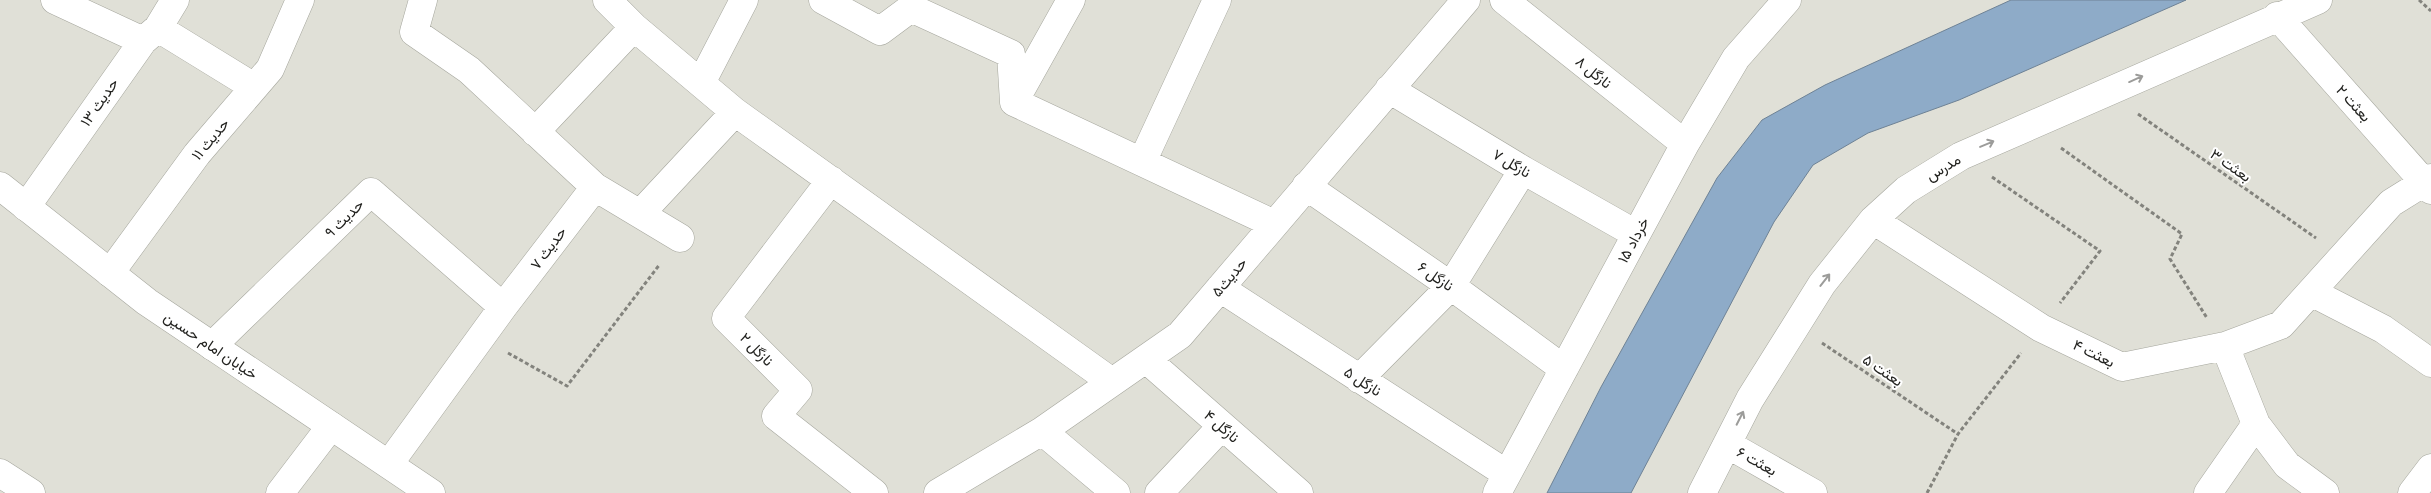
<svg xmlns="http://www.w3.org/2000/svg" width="2431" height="493" font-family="'Source Serif 4',Vazirmatn,serif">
  <rect width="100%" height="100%" fill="#e0e0d7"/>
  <path fill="#8eabc8" stroke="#6e8295" d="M2011,0H2186L1959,100L1868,133L1813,165L1774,222L1631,493H1547L1601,387L1717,178L1762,120L1825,85Z"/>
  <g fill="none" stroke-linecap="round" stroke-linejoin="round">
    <g stroke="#a5a69d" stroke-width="29">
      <path id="minor" d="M55,0L143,41
        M423,0L414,32L469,70L595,187
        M607,0L634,27L735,112L1112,382
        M823,0L880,31L911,8L1011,54L1014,102L1274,224
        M1504,0L1685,144
        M2277,16L2431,190
        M158,28L254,87
        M701,83L744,0
        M1389,89L1523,170L1636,234
        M1014,102L1071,0
        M535,132L634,27
        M1142,162L1217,0
        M831,180L726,318L798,390L776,416L874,493
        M1306,186L1451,286L1564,369
        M26,207L143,41L158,28L175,0
        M640,214L680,238
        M1873,220L2041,328L2122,367L2225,346L2256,424L2287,465L2325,493
        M110,273L197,154L270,69L300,0
        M1220,288L1507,474
        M2311,292L2383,329L2431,363
        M212,346L371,192L503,307
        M2225,346L2281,325L2391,203L2431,178
        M1146,359L1299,493
        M1359,379L1451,286L1523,170
        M1042,431L1116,493
        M1727,444L1813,493
        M389,464L503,307L595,187L640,214L735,112
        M0,473L31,493
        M280,493L331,426
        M938,493L1042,431L1180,335L1466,0
        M1159,493L1222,426
        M1497,493L1685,144L1736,58L1787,0
        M1702,493L1750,399L1822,284L1873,220L1906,190L1961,156L2318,0
        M2208,493L2256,424
        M2412,493L2431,468"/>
    </g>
    <g stroke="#a5a69d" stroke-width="29">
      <path id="major" d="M0,186L147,302L431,493"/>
    </g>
    <path stroke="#83837d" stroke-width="3" stroke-dasharray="4 2.5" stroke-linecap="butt" d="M2419,0L2431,11
      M2138,114L2316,238
      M2061,148L2182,234L2170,259L2207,318
      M1992,177L2100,251L2060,303
      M1822,343L1958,434
      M508,353L567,386L660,264
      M1927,493L1958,434L2021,353"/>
    <use href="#minor" stroke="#fff" stroke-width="28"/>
    <use href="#major" stroke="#fff" stroke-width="28"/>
  </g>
  <defs><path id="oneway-shaft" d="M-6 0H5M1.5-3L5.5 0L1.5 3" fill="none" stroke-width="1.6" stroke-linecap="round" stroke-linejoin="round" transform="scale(1.25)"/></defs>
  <g stroke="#9c9c9a">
    <use href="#oneway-shaft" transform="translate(2136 79) rotate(-24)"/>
    <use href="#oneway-shaft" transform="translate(1987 144) rotate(-23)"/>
    <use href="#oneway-shaft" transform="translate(1825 280) rotate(-52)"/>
    <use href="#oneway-shaft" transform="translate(1740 418) rotate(-63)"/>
  </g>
  <g text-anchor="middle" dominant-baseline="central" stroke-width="4" stroke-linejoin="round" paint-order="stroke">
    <g font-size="15" fill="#22221f" stroke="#fff">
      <text transform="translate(1594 72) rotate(39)">نازگل ۸</text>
      <text transform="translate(99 102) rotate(-55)">حدیث ۱۳</text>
      <text transform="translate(2354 103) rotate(48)">بعثت ۲</text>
      <text transform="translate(210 139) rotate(-50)">حدیث ۱۱</text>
      <text transform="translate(1512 163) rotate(31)">نازگل ۷</text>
      <text transform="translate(2231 165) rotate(35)">بعثت ۳</text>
      <text transform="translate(1943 167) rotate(-31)">مدرس</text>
      <text transform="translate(344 218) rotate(-44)">حدیث ۹</text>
      <text transform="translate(1633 240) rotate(-62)">۱۵ خرداد</text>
      <text transform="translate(548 248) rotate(-53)">حدیث ۷</text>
      <text transform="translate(1436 276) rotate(35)">نازگل ۶</text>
      <text transform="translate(1229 277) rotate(-50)">حدیث۵</text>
      <text transform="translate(211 345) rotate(34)">خیابان امام حسین</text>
      <text transform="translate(757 349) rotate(45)">نازگل ۲</text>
      <text transform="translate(2094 353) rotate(26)">بعثت ۴</text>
      <text transform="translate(1883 370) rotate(34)">بعثت ۵</text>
      <text transform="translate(1363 381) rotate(33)">نازگل ۵</text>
      <text transform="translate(1222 426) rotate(41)">نازگل ۴</text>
      <text transform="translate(1757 461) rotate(29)">بعثت ۶</text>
    </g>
  </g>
</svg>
